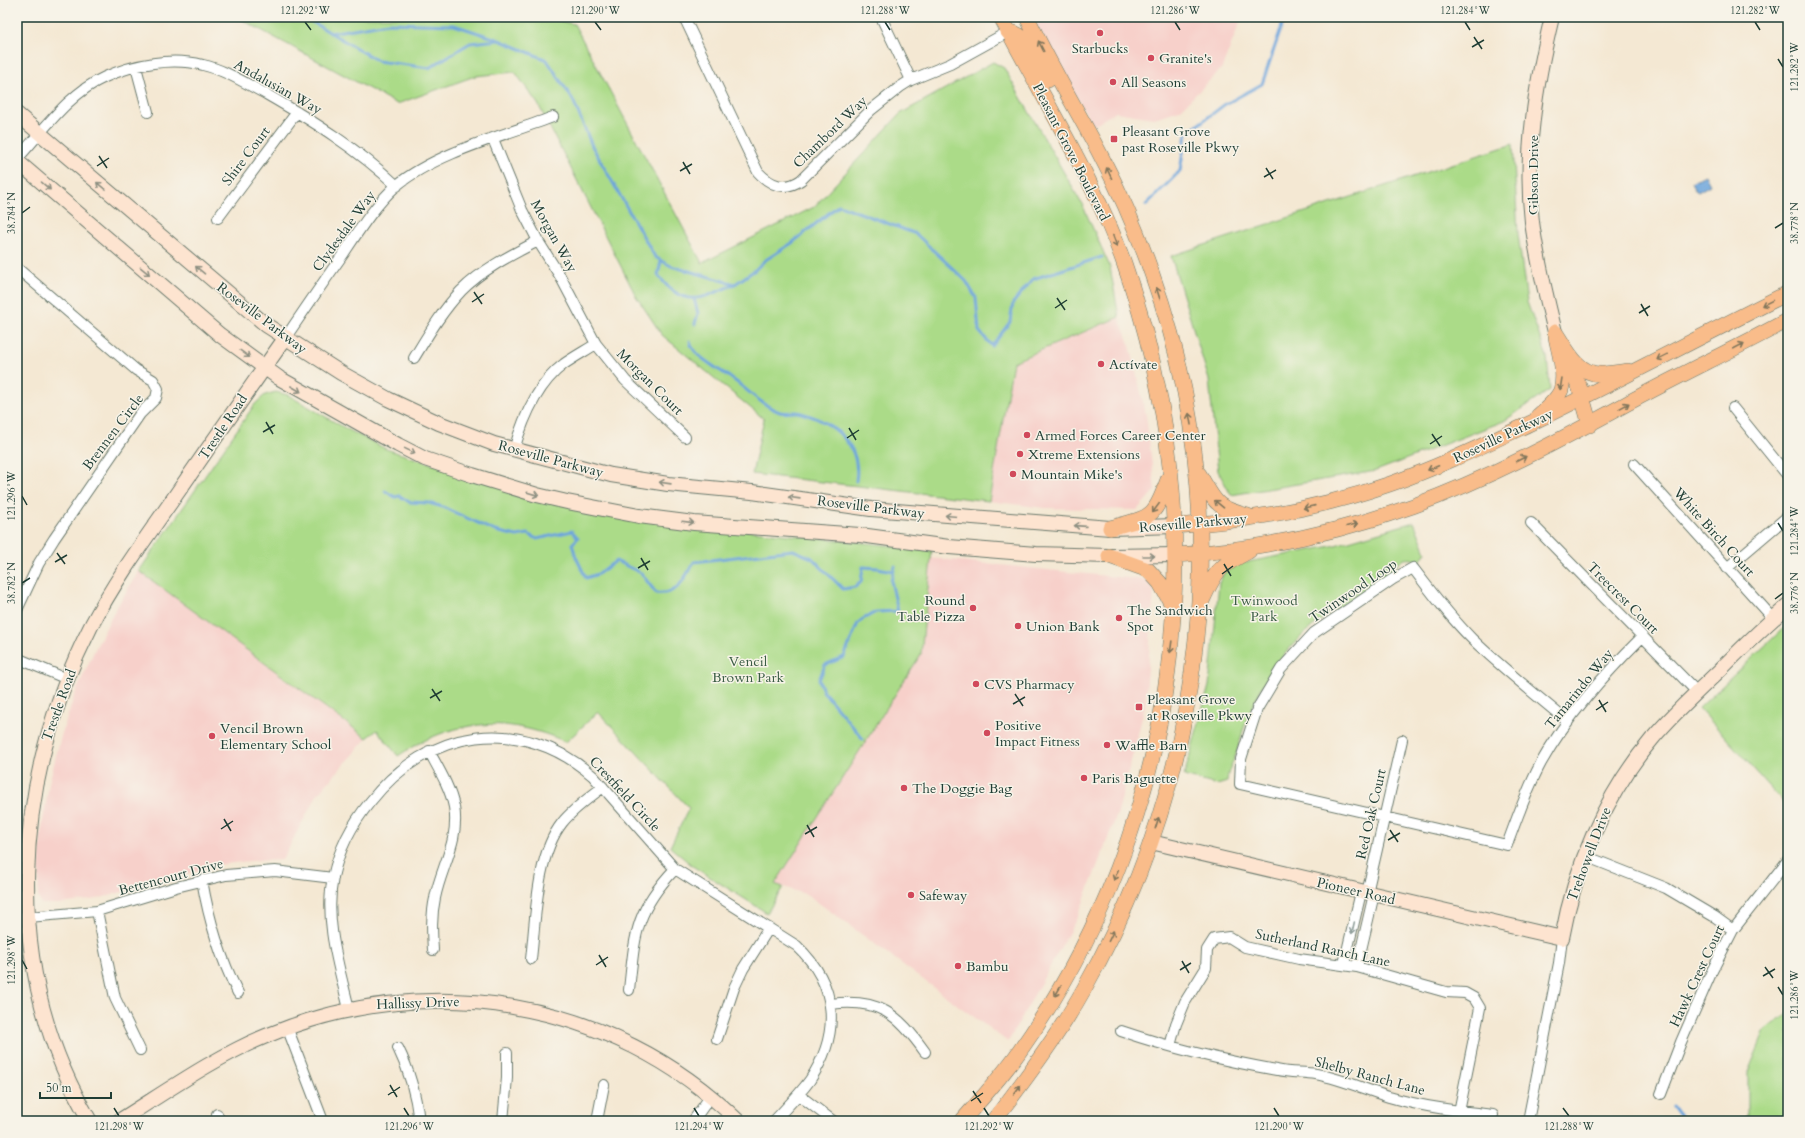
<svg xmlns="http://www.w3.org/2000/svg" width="1805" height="1138" font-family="Cardo,serif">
  <rect width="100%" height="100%" fill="#f7f3e8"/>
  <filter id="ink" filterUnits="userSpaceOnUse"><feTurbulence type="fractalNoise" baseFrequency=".025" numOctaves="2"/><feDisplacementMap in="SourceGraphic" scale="8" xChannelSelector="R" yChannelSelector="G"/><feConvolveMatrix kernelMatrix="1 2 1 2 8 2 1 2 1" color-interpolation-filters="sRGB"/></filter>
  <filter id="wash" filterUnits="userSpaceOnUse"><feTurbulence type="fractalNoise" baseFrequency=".012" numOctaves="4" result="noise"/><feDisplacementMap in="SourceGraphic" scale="16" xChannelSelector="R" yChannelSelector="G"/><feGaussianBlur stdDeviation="0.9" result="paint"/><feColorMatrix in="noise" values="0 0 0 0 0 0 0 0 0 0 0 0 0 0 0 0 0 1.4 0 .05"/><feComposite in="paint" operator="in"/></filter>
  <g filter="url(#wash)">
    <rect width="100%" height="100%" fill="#f4e8d3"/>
    <path fill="#f7d0ca" d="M1034,17H1242L1222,68L1180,110L1154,118L1116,112L1093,125L1050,53Z
      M1119,317L1131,349L1146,415L1155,490L1137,510L1045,508L989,501L1013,362Z
      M929,558L1148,580L1154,590L1145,706L1118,812L1078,916L1008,1042L808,895L775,884L920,652Z
      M139,571L367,738L317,795L282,860L249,861L217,865L97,899L60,904H41L38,897L41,834L49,783L62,733L75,694L96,647L115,610Z"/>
    <path fill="#abdb88" stroke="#658c5e" d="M237,17H542L574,24L702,263L814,207L900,114L993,62L1004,68L1083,206L1110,267L1119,317L1013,362L989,501L752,474L764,419L662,335L636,296L538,104L515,72L475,76L397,104Z
      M1513,144L1518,234L1527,302L1547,357L1550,390L1504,421L1376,471L1231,495L1218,471L1209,380L1171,256Z
      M276,392L288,395L345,428L386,449L525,494L676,523L932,550L921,654L775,884L783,887L767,913L694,867L670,847L689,808L598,712L566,742C505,715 453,719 398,756L377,730L367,738L139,571L255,404L265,395Z
      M1414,522L1426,552L1420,561C1401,555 1400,561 1388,574C1384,578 1378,581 1373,584C1353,598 1332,611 1313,626C1275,657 1250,701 1238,748C1234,763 1228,766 1227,782L1217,785L1184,776L1209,686L1219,583L1225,571L1237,564L1332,546Z
      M1788,624V807L1699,708Z
      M1788,1013V1121H1741L1748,1116V1072L1765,1031Z"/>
    <path fill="#6da5dc" stroke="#467188" d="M1705,175L1710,185L1698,192L1695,190L1691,182Z"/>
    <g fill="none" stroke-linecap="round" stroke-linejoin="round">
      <path stroke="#6da5dc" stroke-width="3" d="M304,17L378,61L429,68L470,43L499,40L547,60L573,100L592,146L655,257L671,266L735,284L755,270L764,261L792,243L839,205L916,234L966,281L976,298L979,331L992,346L1010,322L1013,303L1033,279L1102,257
        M330,33L388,23L454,25L497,39
        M1146,205L1180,171L1186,134L1224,105L1262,84L1285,17
        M661,261L658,275C684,310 701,299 735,284
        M694,299L698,313L695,324
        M690,341C691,348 697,354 702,358C712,366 724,373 735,381C749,391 763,406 780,412C787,414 794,410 801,413C834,422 862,445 856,481
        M385,491L395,497L400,496L409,502L429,503L443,507L495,531L517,536L528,534L537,539L572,531L578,538L572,544L576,557L586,578L598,574L616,561L641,573L656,593C679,595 683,580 694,562L793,550L812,558L843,589L855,587L861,582L863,567L878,568L893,571
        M863,739L823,691L819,680L825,665L844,657L858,623L863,619L876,612L898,611L891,581L895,566
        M1673,1106L1684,1121"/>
    </g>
  </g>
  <g filter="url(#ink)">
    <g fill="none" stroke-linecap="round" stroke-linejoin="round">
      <g stroke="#6a796c" stroke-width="12">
        <path id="street" d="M684,17L758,172C771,186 785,191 801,180L871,110L900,87L911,80L950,64L1008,32
          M881,17L911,80
          M136,67L148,112
          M493,139L522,210L538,241L560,276L596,344L625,380L685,437
          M17,159C43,131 69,93 105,77C134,64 172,57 203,65C225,70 245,83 266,94C313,121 358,149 397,186
          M218,218L297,112
          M17,268L136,370L153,380L158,389L156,398L140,414L54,539L39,563L17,610
          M286,337C305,309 324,281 344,253C360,229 375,205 396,186C435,153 505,135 553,117
          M414,358C428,335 442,311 461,291C483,269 511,255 538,241
          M1733,408L1788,476
          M514,450C523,418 537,384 564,364C574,357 585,351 596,344
          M1634,464L1773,618
          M1531,523L1697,692
          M1727,568L1788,516
          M17,658L67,679
          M1567,721C1535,694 1502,668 1472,639C1450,617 1432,593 1413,568L1393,579L1314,633L1281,669L1257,709L1241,759L1240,784L1507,845C1517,818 1527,789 1541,763C1567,716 1604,675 1642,637
          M429,751C438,768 450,787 454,807C460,840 441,867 435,898C431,916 432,933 433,950
          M1585,856L1666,888L1715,917L1733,930
          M202,880C209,921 220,957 238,993
          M1367,893L1402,740
          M97,911L115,998L140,1050
          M17,918L97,911L176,887L226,875L275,871L333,878
          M531,959C536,918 536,856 562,823C573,809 589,798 603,787
          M1344,964L1361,892
          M1357,967L1374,894
          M629,990C635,934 635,911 675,869
          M831,1004C879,998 898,1014 925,1052
          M349,1009C339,967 324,920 333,877C339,849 352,824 370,802C428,728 520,713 593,776L675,869L797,946C838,985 841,1033 810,1080C799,1095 786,1108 774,1121
          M287,1027L323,1121
          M1121,1031C1171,1048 1225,1061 1277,1070C1290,1073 1303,1072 1316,1074C1342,1079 1364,1089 1389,1097C1423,1107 1458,1111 1493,1115
          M717,1039L734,988L743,969L769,928
          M1170,1046L1176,1024L1185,1002L1206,968L1207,950L1214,939L1229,937L1245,947L1299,959L1357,967L1446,992L1465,993L1474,998L1480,1008L1459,1112
          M398,1048C410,1072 416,1095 419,1121
          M1661,1094L1681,1042L1712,971L1733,930L1788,860
          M799,1095L833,1121
          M217,1114L220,1121
          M503,1121L507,1078V1053
          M597,1121L604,1085
          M693,1121L710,1097
          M1528,1121L1559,963L1562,938"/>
      </g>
      <g stroke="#6a796c" stroke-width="16">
        <path id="secondary" d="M1552,17C1536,83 1524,154 1532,222C1537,259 1546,296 1555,332
          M17,114L266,325L341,373L388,399L439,423L494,444L611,475L668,484L752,492L871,509L1110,528L1175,526
          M17,161L220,335L279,378L398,445L425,459L472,475L537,495L567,502L639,516L694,523L860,535L949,547L1036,554L1109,556L1176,555
          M1151,842L1562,938C1575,866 1605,795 1652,739C1673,714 1697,692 1720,670C1742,648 1764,626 1788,606
          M90,1121C0,969 12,781 91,626C114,582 143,542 171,502C209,447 247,392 286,337
          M119,1121C167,1091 215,1057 266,1036C426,969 612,998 738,1121"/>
      </g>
      <g stroke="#6a796c" stroke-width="16">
        <path id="primary" d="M1008,32C1029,32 1039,64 1048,80
          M1555,332C1566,348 1577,374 1600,374C1609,374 1619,372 1628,371
          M1566,358L1579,386L1590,425
          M1538,416C1546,409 1557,400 1561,390C1566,373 1559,353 1556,337
          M1199,474C1216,503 1214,507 1248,516
          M1175,526C1247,521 1321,508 1390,484C1439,467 1486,444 1533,422C1619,380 1703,335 1788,293
          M1110,528C1153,516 1153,520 1169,477
          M1176,555C1256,550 1337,533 1413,506C1487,479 1557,442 1626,404C1679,375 1735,349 1788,320
          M1109,556L1148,570L1160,583L1174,608
          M1202,601C1217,568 1218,568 1249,551
          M962,1121C982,1098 1002,1076 1019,1052C1183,821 1217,529 1124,263C1093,176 1043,99 1001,17
          M993,1121C1026,1079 1058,1036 1084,989C1207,771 1237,511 1152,274C1138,233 1120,192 1100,154C1076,108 1049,64 1027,17"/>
      </g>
      <use href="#street" stroke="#fff" stroke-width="10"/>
      <use href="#secondary" stroke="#fde4d0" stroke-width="14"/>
      <use href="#primary" stroke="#f9bc8a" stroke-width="15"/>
    </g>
    <defs><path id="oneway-shaft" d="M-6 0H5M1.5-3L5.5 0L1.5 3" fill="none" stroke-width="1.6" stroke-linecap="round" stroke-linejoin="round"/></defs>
    <g stroke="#81765b">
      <use href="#oneway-shaft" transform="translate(1041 46) rotate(-117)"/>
      <use href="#oneway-shaft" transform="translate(1109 173) rotate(-115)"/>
      <use href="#oneway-shaft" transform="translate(1115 241) rotate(69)"/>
      <use href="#oneway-shaft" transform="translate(1158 293) rotate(-108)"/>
      <use href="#oneway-shaft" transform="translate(1767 303) rotate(154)"/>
      <use href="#oneway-shaft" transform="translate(1739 346) rotate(-28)"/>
      <use href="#oneway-shaft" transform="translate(1662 357) rotate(153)"/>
      <use href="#oneway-shaft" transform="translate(1561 384) rotate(99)"/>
      <use href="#oneway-shaft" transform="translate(1624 406) rotate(-29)"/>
      <use href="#oneway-shaft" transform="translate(1190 419) rotate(-100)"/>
      <use href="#oneway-shaft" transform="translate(1521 459) rotate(-27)"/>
      <use href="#oneway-shaft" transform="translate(1433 468) rotate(158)"/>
      <use href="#oneway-shaft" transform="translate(1219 504) rotate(-140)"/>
      <use href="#oneway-shaft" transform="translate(1309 507) rotate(167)"/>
      <use href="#oneway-shaft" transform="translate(1156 508) rotate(126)"/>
      <use href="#oneway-shaft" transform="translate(1352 525) rotate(-15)"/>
      <use href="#oneway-shaft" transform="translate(1171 647) rotate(98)"/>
      <use href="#oneway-shaft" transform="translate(1157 823) rotate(-73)"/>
      <use href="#oneway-shaft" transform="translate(1116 875) rotate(113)"/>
      <use href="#oneway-shaft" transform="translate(1111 936) rotate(-64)"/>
      <use href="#oneway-shaft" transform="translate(1058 991) rotate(121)"/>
      <use href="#oneway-shaft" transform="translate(1017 1090) rotate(-53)"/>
    </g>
    <g stroke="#8e9082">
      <use href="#oneway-shaft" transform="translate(46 186) rotate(41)"/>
      <use href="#oneway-shaft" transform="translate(101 186) rotate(-140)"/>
      <use href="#oneway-shaft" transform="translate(200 270) rotate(-140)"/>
      <use href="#oneway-shaft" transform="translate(145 271) rotate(39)"/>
      <use href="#oneway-shaft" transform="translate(245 354) rotate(36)"/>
      <use href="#oneway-shaft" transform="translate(296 389) rotate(30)"/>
      <use href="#oneway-shaft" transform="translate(410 451) rotate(26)"/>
      <use href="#oneway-shaft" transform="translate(665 483) rotate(-172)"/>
      <use href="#oneway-shaft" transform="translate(533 494) rotate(16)"/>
      <use href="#oneway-shaft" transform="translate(794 498) rotate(-172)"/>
      <use href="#oneway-shaft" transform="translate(951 516) rotate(-175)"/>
      <use href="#oneway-shaft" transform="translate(688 522) rotate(7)"/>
      <use href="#oneway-shaft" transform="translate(1080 526) rotate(-176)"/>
      <use href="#oneway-shaft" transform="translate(1149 556)"/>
    </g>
    <use stroke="#8f9e9a" href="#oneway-shaft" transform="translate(1353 928) rotate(103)"/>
  </g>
  <path fill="none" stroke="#1f3d34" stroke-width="1.5" d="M305,22L311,30M595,22L601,30M885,22L890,30M1175,22L1180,30M1465,22L1470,30M1755,22L1760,30M1474,37L1482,49M1472,47L1484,40M1778,59L1783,67M99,156L107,168M683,162L690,174M97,166L109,158M1266,168L1273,179M680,171L692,164M1264,177L1276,170M22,213L30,207M1775,228L1783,223M474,292L482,304M1057,298L1065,310M472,302L484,294M1641,304L1648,316M1055,308L1067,300M1639,313L1650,306M266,422L273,434M849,428L856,440M263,432L275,425M1432,434L1440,446M847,438L859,430M1430,444L1442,436M22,496L27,505M1778,523L1783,531M57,553L65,564M641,558L648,570M55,562L67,555M1224,564L1231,576M638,568L650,561M1222,574L1233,566M22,583L30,578M1775,599L1783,593M432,689L440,701M1015,694L1023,706M430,698L442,691M1599,700L1606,712M1013,704L1025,697M1596,710L1608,702M224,819L231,831M807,825L814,837M221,829L233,821M1390,830L1398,842M805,834L817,827M1388,840L1400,833M599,955L606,967M22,960L27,969M1182,961L1189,973M596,965L608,957M1765,967L1773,978M1180,970L1191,963M1763,976L1775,969M1778,987L1783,995M390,1085L397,1097M973,1091L981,1103M388,1095L400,1087M971,1101L983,1093M114,1108L119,1116M404,1108L409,1116M694,1108L699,1116M984,1108L989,1116M1274,1108L1279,1116M1563,1108L1569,1116"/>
  <g fill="#d1495b" stroke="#f7f3e8" stroke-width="1.5">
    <circle cx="1100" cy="33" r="4"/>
    <circle cx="1151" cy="58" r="4"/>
    <circle cx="1113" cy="82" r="4"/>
    <rect x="1110" y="135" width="8" height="8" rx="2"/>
    <circle cx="1101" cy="364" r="4"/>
    <circle cx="1027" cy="435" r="4"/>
    <circle cx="1020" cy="454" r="4"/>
    <circle cx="1013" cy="474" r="4"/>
    <circle cx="973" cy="608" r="4"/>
    <circle cx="1119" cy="618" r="4"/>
    <circle cx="1018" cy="626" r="4"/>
    <circle cx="976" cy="684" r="4"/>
    <rect x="1135" y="703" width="8" height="8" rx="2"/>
    <circle cx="987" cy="733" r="4"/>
    <circle cx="212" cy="736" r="4"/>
    <circle cx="1107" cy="745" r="4"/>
    <circle cx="1084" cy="778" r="4"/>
    <circle cx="904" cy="788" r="4"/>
    <circle cx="911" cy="895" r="4"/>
    <circle cx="958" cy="966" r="4"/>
  </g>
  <g text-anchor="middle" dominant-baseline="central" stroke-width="3" stroke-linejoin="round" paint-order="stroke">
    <g font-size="14" fill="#1f3d34" stroke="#f7f3e8" text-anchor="start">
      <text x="1100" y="48" text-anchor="middle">Starbucks</text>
      <text x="1159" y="58">Granite's</text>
      <text x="1121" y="82">All Seasons</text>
      <text x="1122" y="131">Pleasant Grove<tspan x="1122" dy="16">past Roseville Pkwy</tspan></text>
      <text x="1109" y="364">Actívate</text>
      <text x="1035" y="435">Armed Forces Career Center</text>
      <text x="1028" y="454">Xtreme Extensions</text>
      <text x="1021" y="474">Mountain Mike's</text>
      <text x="965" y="600" text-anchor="end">Round<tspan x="965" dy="16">Table Pizza</tspan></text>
      <text x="1127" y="610">The Sandwich<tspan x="1127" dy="16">Spot</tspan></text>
      <text x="1026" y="626">Union Bank</text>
      <text x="984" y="684">CVS Pharmacy</text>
      <text x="1147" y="699">Pleasant Grove<tspan x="1147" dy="16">at Roseville Pkwy</tspan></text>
      <text x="995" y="725">Positive<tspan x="995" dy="16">Impact Fitness</tspan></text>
      <text x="220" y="728">Vencil Brown<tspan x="220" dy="16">Elementary School</tspan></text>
      <text x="1115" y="745">Waffle Barn</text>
      <text x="1092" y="778">Paris Baguette</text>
      <text x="912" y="788">The Doggie Bag</text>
      <text x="919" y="895">Safeway</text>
      <text x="966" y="966">Bambu</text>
    </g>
    <g font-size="14" fill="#1f3d34" stroke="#f7f3e8">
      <text transform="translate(278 87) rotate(29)">Andalusian Way</text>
      <text transform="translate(830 132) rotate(-44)">Chambord Way</text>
      <text transform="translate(1071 152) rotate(63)">Pleasant Grove Boulevard</text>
      <text transform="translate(246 156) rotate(-53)">Shire Court</text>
      <text transform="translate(1533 175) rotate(-90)">Gibson Drive</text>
      <text transform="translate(344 231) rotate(-54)">Clydesdale Way</text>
      <text transform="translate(554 236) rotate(61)">Morgan Way</text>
      <text transform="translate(262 318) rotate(37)">Roseville Parkway</text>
      <text transform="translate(650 382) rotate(45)">Morgan Court</text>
      <text transform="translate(223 427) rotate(-56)">Trestle Road</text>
      <text transform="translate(113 432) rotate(-53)">Brennen Circle</text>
      <text transform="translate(1503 436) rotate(-25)">Roseville Parkway</text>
      <text transform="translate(551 459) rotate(15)">Roseville Parkway</text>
      <text transform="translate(871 507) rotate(7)">Roseville Parkway</text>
      <text transform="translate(1193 523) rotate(-5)">Roseville Parkway</text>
      <text transform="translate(1714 532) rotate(48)">White Birch Court</text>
      <text transform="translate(1353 591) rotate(-34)">Twinwood Loop</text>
      <text transform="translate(1623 598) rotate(45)">Treecrest Court</text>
      <text transform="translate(1579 689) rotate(-51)">Tamarindo Way</text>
      <text transform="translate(59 705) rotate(-70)">Trestle Road</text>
      <text transform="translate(625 794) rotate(47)">Crestfield Circle</text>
      <text transform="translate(1371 814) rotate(-77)">Red Oak Court</text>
      <text transform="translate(1589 854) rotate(-69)">Trehowell Drive</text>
      <text transform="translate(171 877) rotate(-15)">Bettencourt Drive</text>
      <text transform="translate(1356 891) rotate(13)">Pioneer Road</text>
      <text transform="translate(1323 948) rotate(12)">Sutherland Ranch Lane</text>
      <text transform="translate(1697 976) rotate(-65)">Hawk Crest Court</text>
      <text transform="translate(418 1003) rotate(-2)">Hallissy Drive</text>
      <text transform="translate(1370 1076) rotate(15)">Shelby Ranch Lane</text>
    </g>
    <g font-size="14" fill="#3b5d45" stroke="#f7f3e8">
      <text x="1264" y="600">Twinwood<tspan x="1264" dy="16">Park</tspan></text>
      <text x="748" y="661">Vencil<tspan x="748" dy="16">Brown Park</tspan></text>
    </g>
  </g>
  <rect width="1805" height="1138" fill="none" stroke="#f7f3e8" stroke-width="44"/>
  <path d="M40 1092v6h71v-6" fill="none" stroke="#1f3d34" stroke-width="2"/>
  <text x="46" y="1092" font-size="12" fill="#1f3d34" stroke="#f7f3e8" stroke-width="3" paint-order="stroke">50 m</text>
  <rect x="22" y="22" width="1761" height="1094" fill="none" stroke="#1f3d34" stroke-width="1.5"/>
  <g font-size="10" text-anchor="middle" fill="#1f3d34">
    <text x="305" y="14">121.292°W</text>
    <text x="595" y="14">121.290°W</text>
    <text x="885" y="14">121.288°W</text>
    <text x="1175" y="14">121.286°W</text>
    <text x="1465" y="14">121.284°W</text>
    <text x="1755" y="14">121.282°W</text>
    <text transform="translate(1794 67) rotate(-90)" y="4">121.282°W</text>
    <text transform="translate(11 213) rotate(-90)" y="4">38.784°N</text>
    <text transform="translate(1794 223) rotate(-90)" y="4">38.778°N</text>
    <text transform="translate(11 496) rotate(-90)" y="4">121.296°W</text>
    <text transform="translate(1794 531) rotate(-90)" y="4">121.284°W</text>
    <text transform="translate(11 583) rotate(-90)" y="4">38.782°N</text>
    <text transform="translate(1794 593) rotate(-90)" y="4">38.776°N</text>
    <text transform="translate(11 960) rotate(-90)" y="4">121.298°W</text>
    <text transform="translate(1794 995) rotate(-90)" y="4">121.286°W</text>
    <text x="119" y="1130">121.298°W</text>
    <text x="409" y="1130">121.296°W</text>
    <text x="699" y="1130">121.294°W</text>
    <text x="989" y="1130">121.292°W</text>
    <text x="1279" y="1130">121.290°W</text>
    <text x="1569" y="1130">121.288°W</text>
  </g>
</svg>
